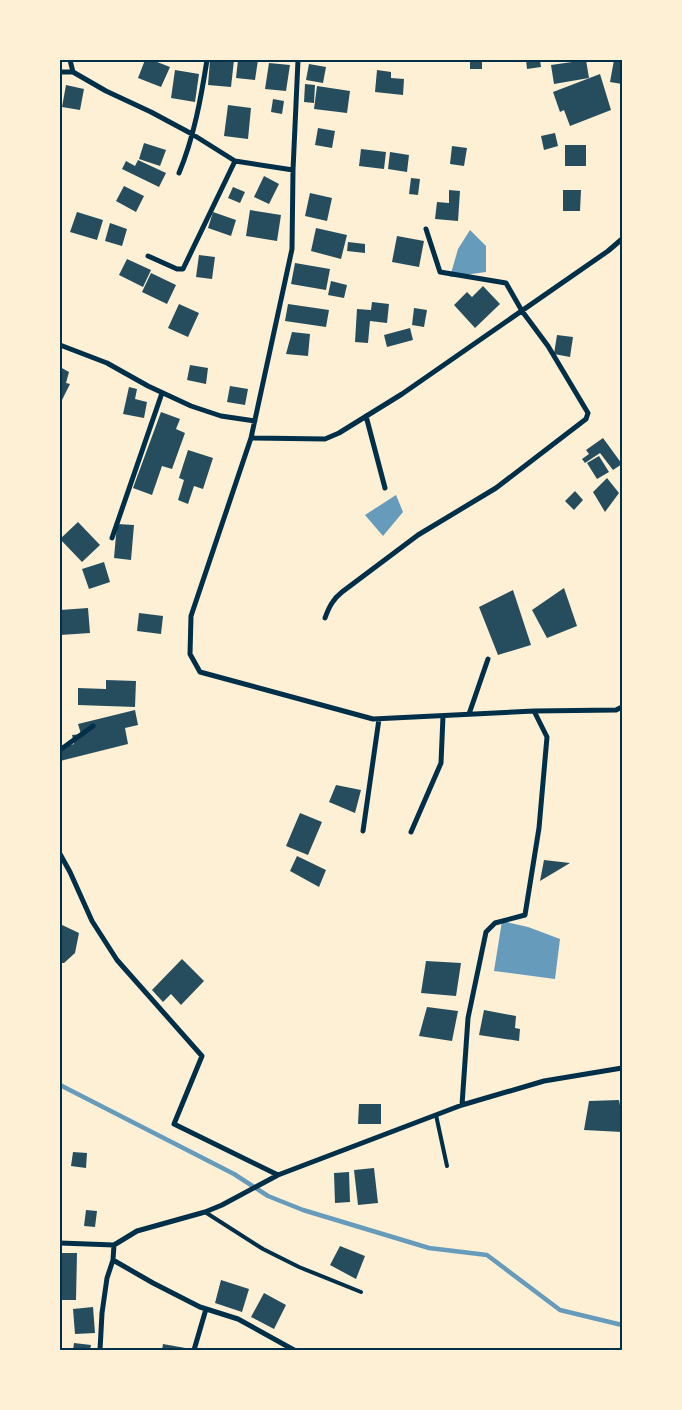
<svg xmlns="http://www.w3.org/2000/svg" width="682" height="1410" font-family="Commissioner,sans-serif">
  <rect width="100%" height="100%" fill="#fdf0d5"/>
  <path fill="#669bbc" d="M470,230L486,246V272L450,277L458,249Z
    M396,495L403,512L383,536L365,515Z
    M502,921L528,927L560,939L555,979L494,971Z"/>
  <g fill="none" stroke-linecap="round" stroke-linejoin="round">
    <path stroke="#669bbc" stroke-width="4.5" d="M60,1085L234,1174L268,1196L303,1210L429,1248L487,1255L560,1310L622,1325"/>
  </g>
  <path fill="#264d5e" d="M145,60H152L170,67L161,87L138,78Z
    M210,60H234L231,87L208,85Z
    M238,60H258L255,80L236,78Z
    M470,60H482V69H470Z
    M526,60H540L541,67L527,69Z
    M586,60L589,78L554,84L551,65Z
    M614,60H622V84L610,82Z
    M269,63L290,65L286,91L265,89Z
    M309,64L326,67L323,83L306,80Z
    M175,70L199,74L195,102L171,98Z
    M377,70L391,72V78L404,79L403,95L375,92Z
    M600,74L611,110L570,126L564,110L560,112L553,92Z
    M305,84L315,85L314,103L304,102Z
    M66,85L84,89L80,110L62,107Z
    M317,86L350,91L347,113L314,109Z
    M273,99L284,101L282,114L271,112Z
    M228,105L251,108L248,139L224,136Z
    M318,128L335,131L332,148L315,145Z
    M555,133L558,146L544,150L541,136Z
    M144,143L166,150L160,166L139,159Z
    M565,145H586V166H565Z
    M452,146L467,148L464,166L450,164Z
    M361,149L386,152L384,169L359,166Z
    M390,152L409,155L407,172L388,169Z
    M138,160L166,173L159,187L122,169L126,161L135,166Z
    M264,176L279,184L269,204L254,197Z
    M411,178L420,179L418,195L409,194Z
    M124,186L144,196L136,212L116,201Z
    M233,187L245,192L240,203L228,198Z
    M449,190L460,191L458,221L435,219L437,202L449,203Z
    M563,190H581L580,211H563Z
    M310,193L332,198L327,221L305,216Z
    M250,210L281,215L277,241L246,236Z
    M77,212L103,220L97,240L70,232Z
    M213,212L236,220L231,236L208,228Z
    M110,223L127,229L122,246L105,241Z
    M316,228L347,235L341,259L311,251Z
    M397,236L424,241L419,267L392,262Z
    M348,242L365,244V253L347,251Z
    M199,255L215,257L212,279L196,277Z
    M127,259L151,270L143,287L119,275Z
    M295,263L330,269L326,290L291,284Z
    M151,273L176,285L167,304L142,292Z
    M331,281L347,285L344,298L328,295Z
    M483,286L500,304L475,328L454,305L467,292L472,297Z
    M372,302L389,304L387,323L370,321L368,343L355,342L357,309L371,310Z
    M179,304L199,313L188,337L168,328Z
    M288,304L329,310L326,327L285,321Z
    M414,308L427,310L424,327L412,325Z
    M410,328L413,340L387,347L384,335Z
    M292,332L310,334L308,356L286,354Z
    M557,335L573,337L570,357L554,354Z
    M190,365L208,368L206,384L187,380Z
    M60,367L69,372L66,383L70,384L61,402L60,401Z
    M230,386L248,389L245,405L227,402Z
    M129,387L137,389L135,399L147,402L144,418L123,414Z
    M161,412L180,419L176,429L185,433L172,469L162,466L152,495L133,488Z
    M603,438L622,464L613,470L600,453L585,463L582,459L589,454L586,450Z
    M188,450L213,458L203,489L194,486L188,504L178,500L184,480L179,478Z
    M599,456L609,472L597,479L587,463Z
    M607,478L619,493L605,512L593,492Z
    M575,491L583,500L574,510L565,501Z
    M78,522L100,545L82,562L60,539Z
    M117,524L134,525L131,560L114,558Z
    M104,562L110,582L89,589L82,569Z
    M564,588L577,626L547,638L532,610Z
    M513,590L531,645L498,655L479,607Z
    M88,608L90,633L60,635V610Z
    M139,613L163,616L161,634L137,631Z
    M106,680L136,681L135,707L78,705V688L106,689Z
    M135,710L138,725L125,728L128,744L60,761V748L74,744L72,735L81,734L78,724Z
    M336,785L361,790L355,813L329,802Z
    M300,813L322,822L308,855L286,846Z
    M297,856L326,870L319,887L290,871Z
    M544,860L570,863L540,881Z
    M60,924L79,933L75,953L64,963H60Z
    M182,959L204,981L181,1005L171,994L163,1002L152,990Z
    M426,961L461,963L456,996L421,993Z
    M427,1007L458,1011L452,1041L419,1036Z
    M484,1010L516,1016L515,1028L520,1029L519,1041L479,1035Z
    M619,1100L622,1116V1132L584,1130L589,1101Z
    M359,1104H381V1124H358Z
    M73,1152L87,1153L86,1168L71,1166Z
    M374,1168L378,1203L358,1205L354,1170Z
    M349,1172L350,1202L335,1203L334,1173Z
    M86,1210L97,1211L95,1227L84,1226Z
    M340,1246L365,1256L356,1279L330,1265Z
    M60,1253H77L76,1300H60Z
    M221,1280L249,1289L242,1312L215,1303Z
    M264,1293L286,1305L274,1329L251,1317Z
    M93,1307L95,1333L75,1334L73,1309Z
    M74,1343L91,1345L90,1350H73Z
    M163,1344L191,1349V1350H162Z"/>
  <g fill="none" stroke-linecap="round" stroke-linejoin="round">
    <path stroke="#003049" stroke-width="4" d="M436,1115L447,1166
      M205,1212L263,1249L299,1267L361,1292"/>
    <path stroke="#003049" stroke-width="5" d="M70,60L73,72
      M298,60L293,170L292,249L251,438L191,616L190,654L200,672L373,719L534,711L616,710L622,707
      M60,72H73L106,91L151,112L192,134L235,161L293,170
      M179,173C194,137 201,98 207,60
      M148,256L177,269H183L235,161
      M60,345L107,363L148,386L191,406L221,416L255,421
      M366,416L385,488
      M251,438L325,439L339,433L402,394L608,251L622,239
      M112,538L162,393
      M325,618C329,607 333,599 342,592L418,535L496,488L586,419L588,413L548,346L522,311L506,283L440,272L426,229
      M469,714L488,659
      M60,750L93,726
      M363,831L379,719
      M411,832L441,763L443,716
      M60,854L70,872L92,921L117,960L202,1056L174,1124L278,1175
      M462,1105L468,1018L486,932L495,923L525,915L539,828L547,737L534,711
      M60,1243L114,1245L137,1231L205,1212L222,1205L278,1175L462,1105L544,1081L622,1068
      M114,1245L113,1260L153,1283L200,1307L238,1319L294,1350
      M100,1350L102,1313L107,1278L113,1260
      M194,1350L206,1309"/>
  </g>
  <rect width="682" height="1410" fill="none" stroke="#fdf0d5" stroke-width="122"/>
  <rect x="61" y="61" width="560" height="1288" fill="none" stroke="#003049" stroke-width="2"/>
</svg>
